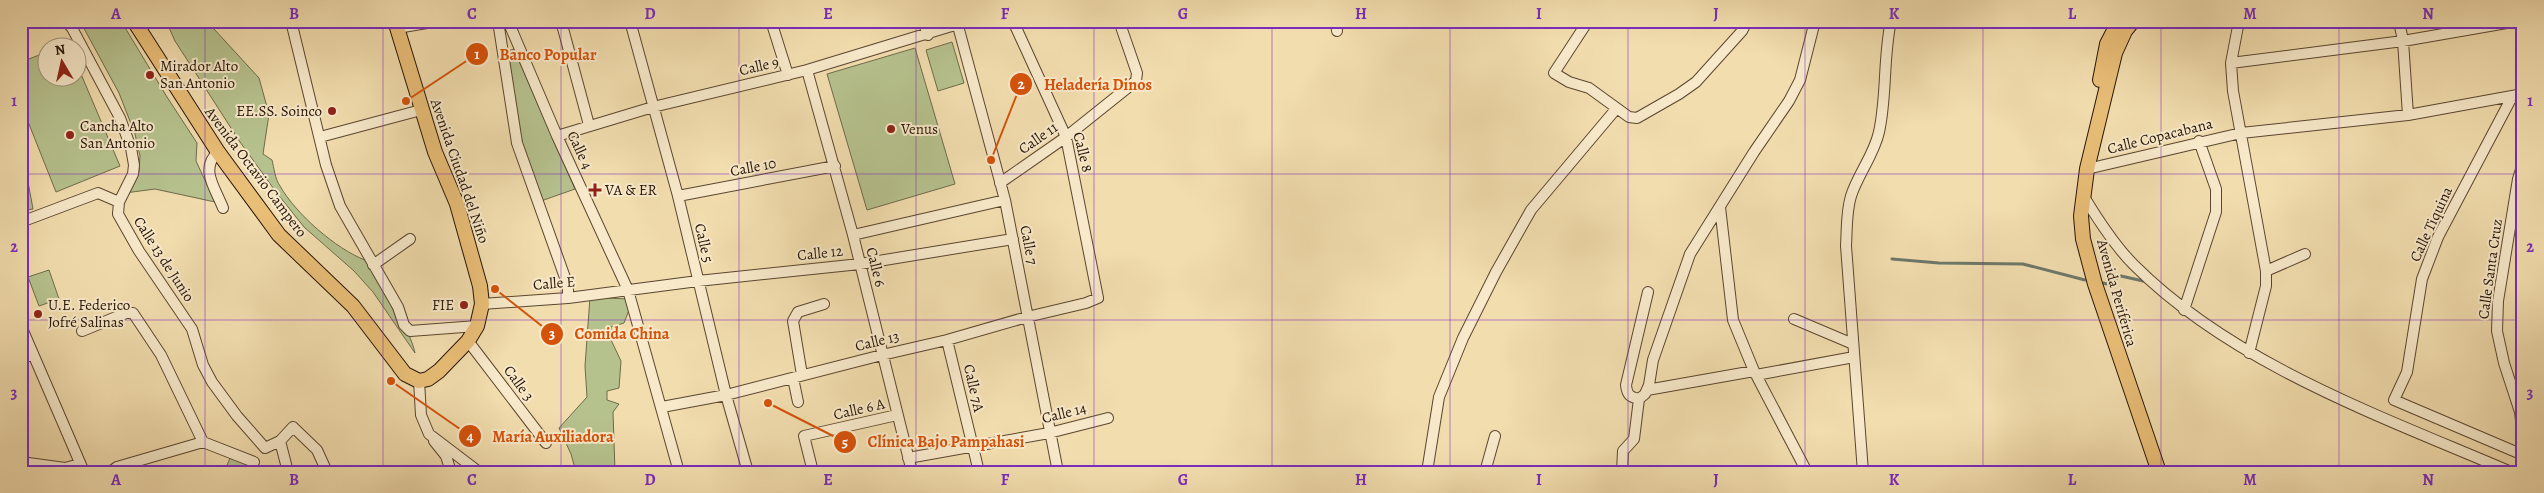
<svg xmlns="http://www.w3.org/2000/svg" width="2544" height="493" font-family="Alegreya,serif">
  <rect width="100%" height="100%" fill="#f2ddae"/>
  <filter id="stains"><feTurbulence type="fractalNoise" baseFrequency=".004" numOctaves="4"/><feColorMatrix values="0 0 0 0 .2 0 0 0 0 .09 0 0 0 0 .02 0 0 0 .5 -.17"/></filter>
  <radialGradient id="worn" r=".72"><stop offset=".6" stop-color="#630" stop-opacity="0"/><stop offset="1" stop-color="#630" stop-opacity=".3"/></radialGradient>
  <path fill="#b6c28e" stroke="#6e6b4a" d="M80,21H121L167,97L197,143L196,161L215,202L155,189L125,193L139,172L140,156L135,134L119,93Z
    M166,21H214V29L259,78L269,114L263,154L272,160C274,168 275,179 280,186C296,214 336,249 365,260C379,283 410,328 415,353L373,292L354,271L304,227L276,192L240,142L175,41Z
    M952,42L964,83L938,91L926,50Z
    M915,48L955,184L867,210L827,74Z
    M514,49L575,189L541,201L519,138L505,52Z
    M47,52L48,78H78V67L120,166L56,192L21,104V62Z
    M26,171L33,209L21,211V172Z
    M49,270L59,299L39,306L28,277Z
    M590,297L627,299L629,310L624,323L611,327V340L621,361L619,388L607,391V400L619,404L613,412L615,472H576L571,454L559,428L587,397L585,366Z
    M231,456L249,463L261,472H224Z"/>
  <g fill="none" stroke-linecap="round" stroke-linejoin="round">
    <path stroke="#6d786a" stroke-width="3" d="M1892,259L1939,263L2023,264L2085,280
      M2103,283L2107,284L2121,276L2143,281"/>
    <g stroke="#5a462f" stroke-width="12">
      <path id="minor" d="M66,21L72,28L120,118L131,148L134,165L133,174L119,202L118,214L139,251L192,329L203,365L212,382L237,416L265,448L280,441L293,427L317,450L327,472
        M291,21L326,165L340,206L398,307L404,325L410,331L477,326
        M498,21L517,143L568,286V298
        M508,21L557,136L628,290L679,472
        M561,21L589,125
        M630,21L678,196L726,395L748,472
        M771,21L788,75
        M923,21L928,35
        M1336,21L1337,31
        M1588,21L1554,73L1569,82L1589,88L1629,117L1637,118L1679,94L1696,82L1742,31L1747,21
        M2239,21L2231,63L2233,91L2266,271V286L2249,353
        M2399,21L2403,41L2408,115
        M958,26L1005,200L1058,472
        M397,28L439,21
        M2231,63L2403,41L2518,21
        M807,70L853,235L912,472
        M2512,97L2438,237L2422,279L2407,372L2394,400L2523,455
        M557,136L653,107L807,70L968,21
        M320,137L421,110
        M218,152C199,169 216,189 223,208
        M2523,163L2518,179L2498,301L2497,331L2504,363L2520,412L2523,438
        M2087,169L2241,133L2408,115L2523,94
        M1000,183L1066,137L1136,81L1137,73L1119,21
        M2083,195C2098,220 2114,245 2134,265C2234,365 2383,417 2511,472
        M678,196L835,166
        M1720,207L1733,320L1754,371L1807,472
        M21,222L98,193L119,202
        M853,235L1005,200
        M373,265L410,239
        M2266,271L2305,254
        M482,304L568,298L698,281L860,264L1013,239
        M2184,310L2216,212V189L2199,141
        M1794,319L1853,344
        M21,326L84,472
        M82,331L126,313H133L161,355L203,442
        M947,340L979,472
        M468,341L546,443
        M21,358L33,354
        M802,375L793,321L798,312L824,304
        M1756,375L1854,357
        M793,378L798,402
        M419,381L421,415L429,434L479,472
        M1647,390L1754,371
        M1639,399C1630,397 1627,395 1626,385L1648,292
        M662,407L726,395L882,355L947,340L1027,317L1086,303L1098,298L1066,137L1013,21
        M280,441L288,472
        M434,441L446,456L451,472
        M203,442L254,462
        M908,458L1049,433L1108,418
        M21,462L65,468L80,464
        M110,472L117,467L203,442
        M813,472L804,436L897,415
        M1427,472L1439,397L1463,338L1496,272L1531,210L1616,109
        M1485,472L1495,436
        M1622,472L1623,451L1634,439L1639,399L1645,394L1649,385L1653,360L1690,254L1754,152L1789,101L1800,80L1815,21
        M1863,472L1846,246C1847,230 1846,212 1851,196C1858,174 1874,155 1879,132C1887,96 1883,57 1891,21
        M2520,472L2523,465"/>
    </g>
    <g stroke="#271405" stroke-width="16">
      <path id="major" d="M134,21L218,152L279,235L353,306L405,374L419,381L428,379L439,371L468,341L477,326L482,304L480,286L457,204L435,152L395,21
        M2133,21L2125,31L2115,53L2087,169L2081,216L2083,239L2095,284L2159,472
        M2100,80L2107,44L2119,21"/>
    </g>
    <use href="#minor" stroke="#f7e9ca" stroke-width="10"/>
    <use href="#major" stroke="#e9be77" stroke-width="14"/>
  </g>
  <path fill="none" stroke="#7b2cbf" stroke-width="1" stroke-opacity="0.55" d="M205,21V472M383,21V472M561,21V472M739,21V472M916,21V472M1094,21V472M1272,21V472M1450,21V472M1628,21V472M1805,21V472M1983,21V472M2161,21V472M2339,21V472M21,174H2523M21,320H2523"/>
  <g fill="#8f2418" stroke="#f7e9ca" stroke-width="2">
    <circle cx="150" cy="75" r="5"/>
    <circle cx="332" cy="111" r="5"/>
    <circle cx="891" cy="129" r="5"/>
    <circle cx="70" cy="135" r="5"/>
    <path d="M592.5 182.5h5v5h5v5h-5v5h-5v-5h-5v-5h5z"/>
    <circle cx="464" cy="305" r="5"/>
    <circle cx="38" cy="314" r="5"/>
  </g>
  <g text-anchor="middle" dominant-baseline="central" stroke-width="4" stroke-linejoin="round" paint-order="stroke">
    <g font-size="15" fill="#271405" stroke="#f7e9ca" text-anchor="start">
      <text x="160" y="66">Mirador Alto<tspan x="160" dy="17">San Antonio</tspan></text>
      <text x="322" y="111" text-anchor="end">EE.SS. Soinco</text>
      <text x="80" y="126">Cancha Alto<tspan x="80" dy="17">San Antonio</tspan></text>
      <text x="901" y="129">Venus</text>
      <text x="605" y="190">VA &amp; ER</text>
      <text x="48" y="305">U.E. Federico<tspan x="48" dy="17">Jofré Salinas</tspan></text>
      <text x="454" y="305" text-anchor="end">FIE</text>
    </g>
    <g font-size="15" fill="#271405" stroke="#f7e9ca">
      <text transform="translate(759 66) rotate(-13)">Calle 9</text>
      <text transform="translate(2160 136) rotate(-14)">Calle Copacabana</text>
      <text transform="translate(1038 138) rotate(-35)">Calle 11</text>
      <text transform="translate(580 150) rotate(65)">Calle 4</text>
      <text transform="translate(1083 152) rotate(76)">Calle 8</text>
      <text transform="translate(753 167) rotate(-11)">Calle 10</text>
      <text transform="translate(460 171) rotate(71)">Avenida Ciudad del Niño</text>
      <text transform="translate(256 172) rotate(53)">Avenida Octavio Campero</text>
      <text transform="translate(2431 224) rotate(-65)">Calle Tiquina</text>
      <text transform="translate(704 243) rotate(77)">Calle 5</text>
      <text transform="translate(1029 245) rotate(79)">Calle 7</text>
      <text transform="translate(820 253) rotate(-6)">Calle 12</text>
      <text transform="translate(164 259) rotate(57)">Calle 13 de Junio</text>
      <text transform="translate(876 267) rotate(76)">Calle 6</text>
      <text transform="translate(2490 269) rotate(-82)">Calle Santa Cruz</text>
      <text transform="translate(554 283) rotate(-5)">Calle E</text>
      <text transform="translate(2117 293) rotate(74)">Avenida Periférica</text>
      <text transform="translate(877 341) rotate(-14)">Calle 13</text>
      <text transform="translate(519 383) rotate(54)">Calle 3</text>
      <text transform="translate(974 388) rotate(77)">Calle 7A</text>
      <text transform="translate(859 409) rotate(-13)">Calle 6 A</text>
      <text transform="translate(1064 413) rotate(-14)">Calle 14</text>
    </g>
  </g>
  <path fill="none" stroke="#d5520b" stroke-width="2" d="M406 101L477 54M991 160L1021 84M495 289L552 334M391 381L470 436M768 403L845 442"/>
  <g fill="#d5520b" stroke="#f7e9ca" stroke-width="2">
    <circle cx="406" cy="101" r="5"/>
    <circle cx="991" cy="160" r="5"/>
    <circle cx="495" cy="289" r="5"/>
    <circle cx="391" cy="381" r="5"/>
    <circle cx="768" cy="403" r="5"/>
    <circle cx="477" cy="54" r="12"/>
    <circle cx="1021" cy="84" r="12"/>
    <circle cx="552" cy="334" r="12"/>
    <circle cx="470" cy="436" r="12"/>
    <circle cx="845" cy="442" r="12"/>
  </g>
  <g font-size="15" text-anchor="middle" font-weight="bold" fill="#fff">
    <text x="477" y="59">1</text>
    <text x="1021" y="89">2</text>
    <text x="552" y="339">3</text>
    <text x="470" y="441">4</text>
    <text x="845" y="447">5</text>
  </g>
  <g font-size="16" text-anchor="middle" font-weight="bold" fill="#d5520b" stroke="#f7e9ca" stroke-width="4" stroke-linejoin="round" paint-order="stroke">
    <text x="548" y="60">Banco Popular</text>
    <text x="1098" y="90">Heladería Dinos</text>
    <text x="622" y="339">Comida China</text>
    <text x="553" y="442">María Auxiliadora</text>
    <text x="946" y="447">Clínica Bajo Pampahasi</text>
  </g>
  <rect width="2544" height="493" fill="none" stroke="#f2ddae" stroke-width="55"/>
  <g transform="translate(62 62) rotate(351)"><circle r="24" fill="#f7e9ca" stroke="#a4947b"/>
  <path d="M0-4L9 19L0 12L-9 19Z" fill="#8f2418"/>
  <text y="-8" font-size="14" font-weight="bold" text-anchor="middle" fill="#271405">N</text>
  </g>
  <rect x="28" y="28" width="2488" height="438" fill="none" stroke="#7b2cbf" stroke-width="2"/>
  <g font-size="16" text-anchor="middle" font-weight="bold" fill="#7b2cbf">
    <text x="116" y="19">A</text>
    <text x="294" y="19">B</text>
    <text x="472" y="19">C</text>
    <text x="650" y="19">D</text>
    <text x="828" y="19">E</text>
    <text x="1005" y="19">F</text>
    <text x="1183" y="19">G</text>
    <text x="1361" y="19">H</text>
    <text x="1539" y="19">I</text>
    <text x="1716" y="19">J</text>
    <text x="1894" y="19">K</text>
    <text x="2072" y="19">L</text>
    <text x="2250" y="19">M</text>
    <text x="2428" y="19">N</text>
    <text x="14" y="106">1</text>
    <text x="2530" y="106">1</text>
    <text x="14" y="252">2</text>
    <text x="2530" y="252">2</text>
    <text x="14" y="398">3</text>
    <text x="2530" y="398">3</text>
    <text x="116" y="485">A</text>
    <text x="294" y="485">B</text>
    <text x="472" y="485">C</text>
    <text x="650" y="485">D</text>
    <text x="828" y="485">E</text>
    <text x="1005" y="485">F</text>
    <text x="1183" y="485">G</text>
    <text x="1361" y="485">H</text>
    <text x="1539" y="485">I</text>
    <text x="1716" y="485">J</text>
    <text x="1894" y="485">K</text>
    <text x="2072" y="485">L</text>
    <text x="2250" y="485">M</text>
    <text x="2428" y="485">N</text>
  </g>
  <rect width="100%" height="100%" filter="url(#stains)"/>
  <rect width="100%" height="100%" fill="url(#worn)"/>
</svg>
